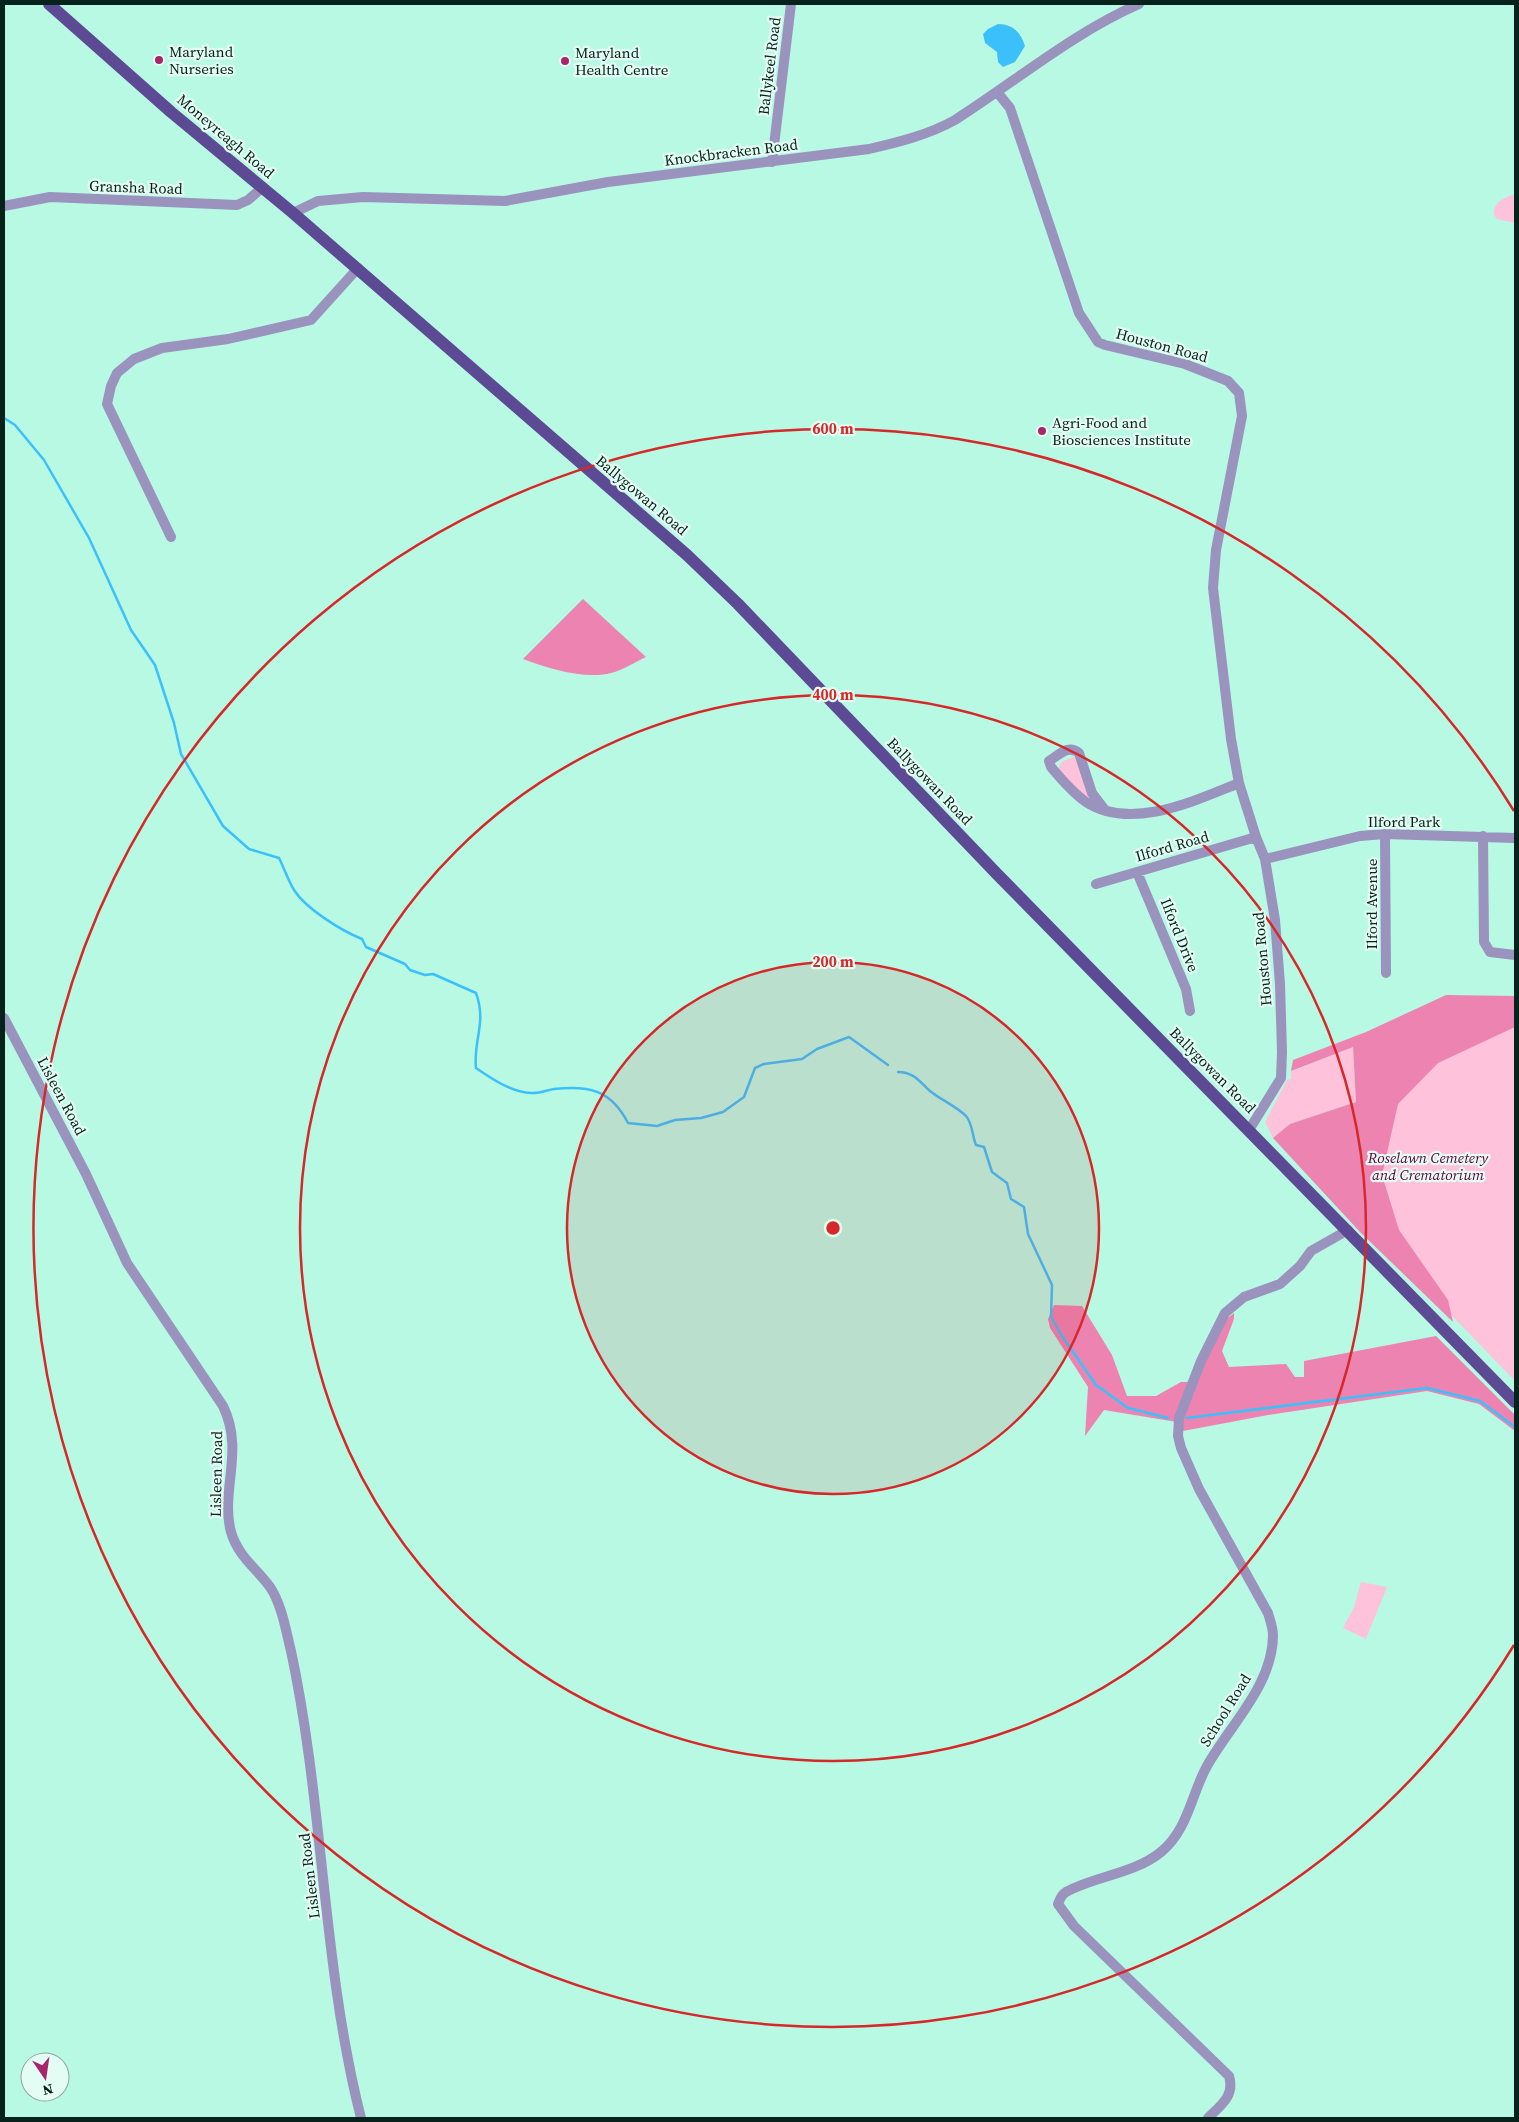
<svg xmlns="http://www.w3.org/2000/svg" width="1519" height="2122" font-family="'Source Serif 4',serif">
  <rect width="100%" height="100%" fill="#b8f9e4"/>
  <path fill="#fec2da" d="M1513,195L1515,197V223L1497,219L1494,215C1493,203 1502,198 1513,195Z
    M1073,757L1077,758L1091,801L1065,779L1058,770L1061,762Z
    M1515,1019V1381L1277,1135L1273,1138L1265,1122L1287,1080L1291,1079V1071L1353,1047L1356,1102L1290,1124L1279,1134L1355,1105Z
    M1361,1582L1387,1587L1366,1639L1343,1628L1354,1607Z"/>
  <path fill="#ec83b1" d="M583,599L646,657C635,662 623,670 611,673C585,680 547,668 523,659Z
    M1446,995L1515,996V1027L1438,1063L1398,1104L1382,1175L1399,1230L1448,1300L1453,1322L1360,1232L1273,1138L1290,1124L1356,1102L1353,1047L1291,1071L1293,1060L1366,1032Z
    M1054,1305L1082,1306L1112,1355L1127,1396H1156L1181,1382H1196L1224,1321L1234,1313V1319L1222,1351L1229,1367L1286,1364L1295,1377H1304V1361L1436,1336L1515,1415V1431L1479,1404L1427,1391L1268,1415L1183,1431V1423L1104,1410L1085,1436L1088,1387L1050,1328L1048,1319Z"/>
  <path fill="#3cc0fb" d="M998,24C1012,24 1021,32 1025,46L1015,62L1003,67L998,62L997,52L985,43L983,34L988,29Z"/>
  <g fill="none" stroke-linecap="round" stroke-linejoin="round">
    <path stroke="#3cc0fb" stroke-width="2.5" d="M4,418L15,425L44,460L89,538L131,630L155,665L174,723L181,754L223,826L249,849L279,858C284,868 288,880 294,890C306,909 342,931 362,939L366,947L405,964L410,970L425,975L433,974L476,993C487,1023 473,1040 476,1068C492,1079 511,1092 531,1093C539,1094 547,1090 554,1089C589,1085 611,1090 628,1123L657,1126L675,1120L701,1118L723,1112L744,1097L755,1068L764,1064L802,1059L817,1049L849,1037L888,1065
      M898,1072C914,1072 920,1082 930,1091C941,1100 956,1106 966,1116C973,1124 972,1136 976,1145L984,1147L992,1172L1007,1183L1011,1199L1024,1207L1028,1234L1052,1285L1051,1317L1060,1333L1096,1385L1128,1408L1168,1418
      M1187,1418L1427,1388L1480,1401L1515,1427"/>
    <path stroke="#9a93bd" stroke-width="10" d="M997,92L1010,108L1079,313L1098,342L1105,345L1185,364L1228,381L1239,393L1242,416L1216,550L1213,588L1231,739L1239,783L1256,837L1265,859L1275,920L1280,984L1282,1052L1281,1078L1249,1130
      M772,162L791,4
      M4,206L50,197L237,205L248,200L263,187
      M293,213L318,201L363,197L505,201L608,182L869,149C899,142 928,135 955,120C1016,81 1073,33 1139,4
      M171,537L107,404L111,386L117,373L134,359L162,348L228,339L311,320L358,268
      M1105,810L1092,793L1079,753C1068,744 1059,755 1049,761L1051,767C1061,779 1073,793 1086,802C1131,831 1194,801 1239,783
      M1385,834L1386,973
      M1483,836L1484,942L1490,952L1515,955
      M1265,859L1360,836L1385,834L1515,838
      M1137,872L1186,989L1190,1011
      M1096,884L1256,837
      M4,1018L86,1174L127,1263L223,1406C245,1451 220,1490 231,1532C238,1556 256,1568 270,1587C282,1605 286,1631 291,1651C324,1805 322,1965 361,2118
      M1208,2118C1221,2105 1235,2096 1229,2076L1074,1926L1058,1904C1060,1899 1061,1895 1066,1892C1095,1876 1134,1874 1161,1852C1188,1830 1191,1795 1207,1766C1230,1725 1273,1685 1273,1635C1273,1628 1270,1620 1268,1613L1199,1489L1181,1448L1178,1436L1179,1418L1201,1361L1225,1313L1244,1297L1280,1284L1300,1266L1311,1251L1348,1230"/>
    <path stroke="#5d4a94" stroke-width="12" d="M49,4L171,112L293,213L687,555L738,604L997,874L1515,1402"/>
  </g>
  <circle cx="833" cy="1228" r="266" fill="#d62828" fill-opacity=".12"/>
  <g fill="none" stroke="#d62828" stroke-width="2.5">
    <circle cx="833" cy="1228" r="266"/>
    <circle cx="833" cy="1228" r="533"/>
    <path d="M1514 1645A799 799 0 1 1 1514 811"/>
  </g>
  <g fill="#aa246d" stroke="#e4fdf4" stroke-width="2">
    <circle cx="159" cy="60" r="5"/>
    <circle cx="565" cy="61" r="5"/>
    <circle cx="1042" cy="431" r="5"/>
  </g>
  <g text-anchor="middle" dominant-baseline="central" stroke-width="4.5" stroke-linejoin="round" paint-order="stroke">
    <g font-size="15" fill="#07221b" stroke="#e4fdf4" text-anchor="start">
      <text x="169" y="51">Maryland<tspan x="169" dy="17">Nurseries</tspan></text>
      <text x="575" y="52">Maryland<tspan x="575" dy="17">Health Centre</tspan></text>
      <text x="1052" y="422">Agri-Food and<tspan x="1052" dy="17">Biosciences Institute</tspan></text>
    </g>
    <g font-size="15" fill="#07221b" stroke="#e4fdf4">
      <text transform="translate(769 66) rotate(-83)">Ballykeel Road</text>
      <text transform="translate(226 136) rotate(40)">Moneyreagh Road</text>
      <text transform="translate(731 152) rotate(-7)">Knockbracken Road</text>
      <text transform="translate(136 187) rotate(2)">Gransha Road</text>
      <text transform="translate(1162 345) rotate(15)">Houston Road</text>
      <text transform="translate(642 495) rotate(40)">Ballygowan Road</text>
      <text transform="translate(930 781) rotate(46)">Ballygowan Road</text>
      <text x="1404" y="821">Ilford Park</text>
      <text transform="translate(1172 846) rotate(-16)">Ilford Road</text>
      <text transform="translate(1371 904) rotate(-90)">Ilford Avenue</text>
      <text transform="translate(1180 935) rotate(68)">Ilford Drive</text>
      <text transform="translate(1262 959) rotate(-95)">Houston Road</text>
      <text transform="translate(1213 1070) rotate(45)">Ballygowan Road</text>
      <text transform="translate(62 1096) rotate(62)">Lisleen Road</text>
      <text transform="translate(216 1474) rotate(-89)">Lisleen Road</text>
      <text transform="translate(1225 1710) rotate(-58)">School Road</text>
      <text transform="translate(309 1876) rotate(-97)">Lisleen Road</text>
    </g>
    <g font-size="15" font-style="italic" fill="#62003a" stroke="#e4fdf4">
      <text x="1428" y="1157">Roselawn Cemetery<tspan x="1428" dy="17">and Crematorium</tspan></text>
    </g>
  </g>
  <circle cx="833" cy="1228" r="8" fill="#d62828" stroke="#e4fdf4" stroke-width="2.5"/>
  <g font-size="15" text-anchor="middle" font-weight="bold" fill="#d62828" stroke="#e4fdf4" stroke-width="4.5" stroke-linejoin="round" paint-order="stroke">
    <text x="833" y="434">600 m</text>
    <text x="833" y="700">400 m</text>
    <text x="833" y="967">200 m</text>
  </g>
  <rect width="1519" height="2122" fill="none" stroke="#07221b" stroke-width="10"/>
  <g transform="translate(45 2077) rotate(167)"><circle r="24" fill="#e4fdf4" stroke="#8ca59d"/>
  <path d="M0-4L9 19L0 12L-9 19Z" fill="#aa246d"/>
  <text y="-8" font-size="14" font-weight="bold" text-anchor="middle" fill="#07221b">N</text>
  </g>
</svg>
